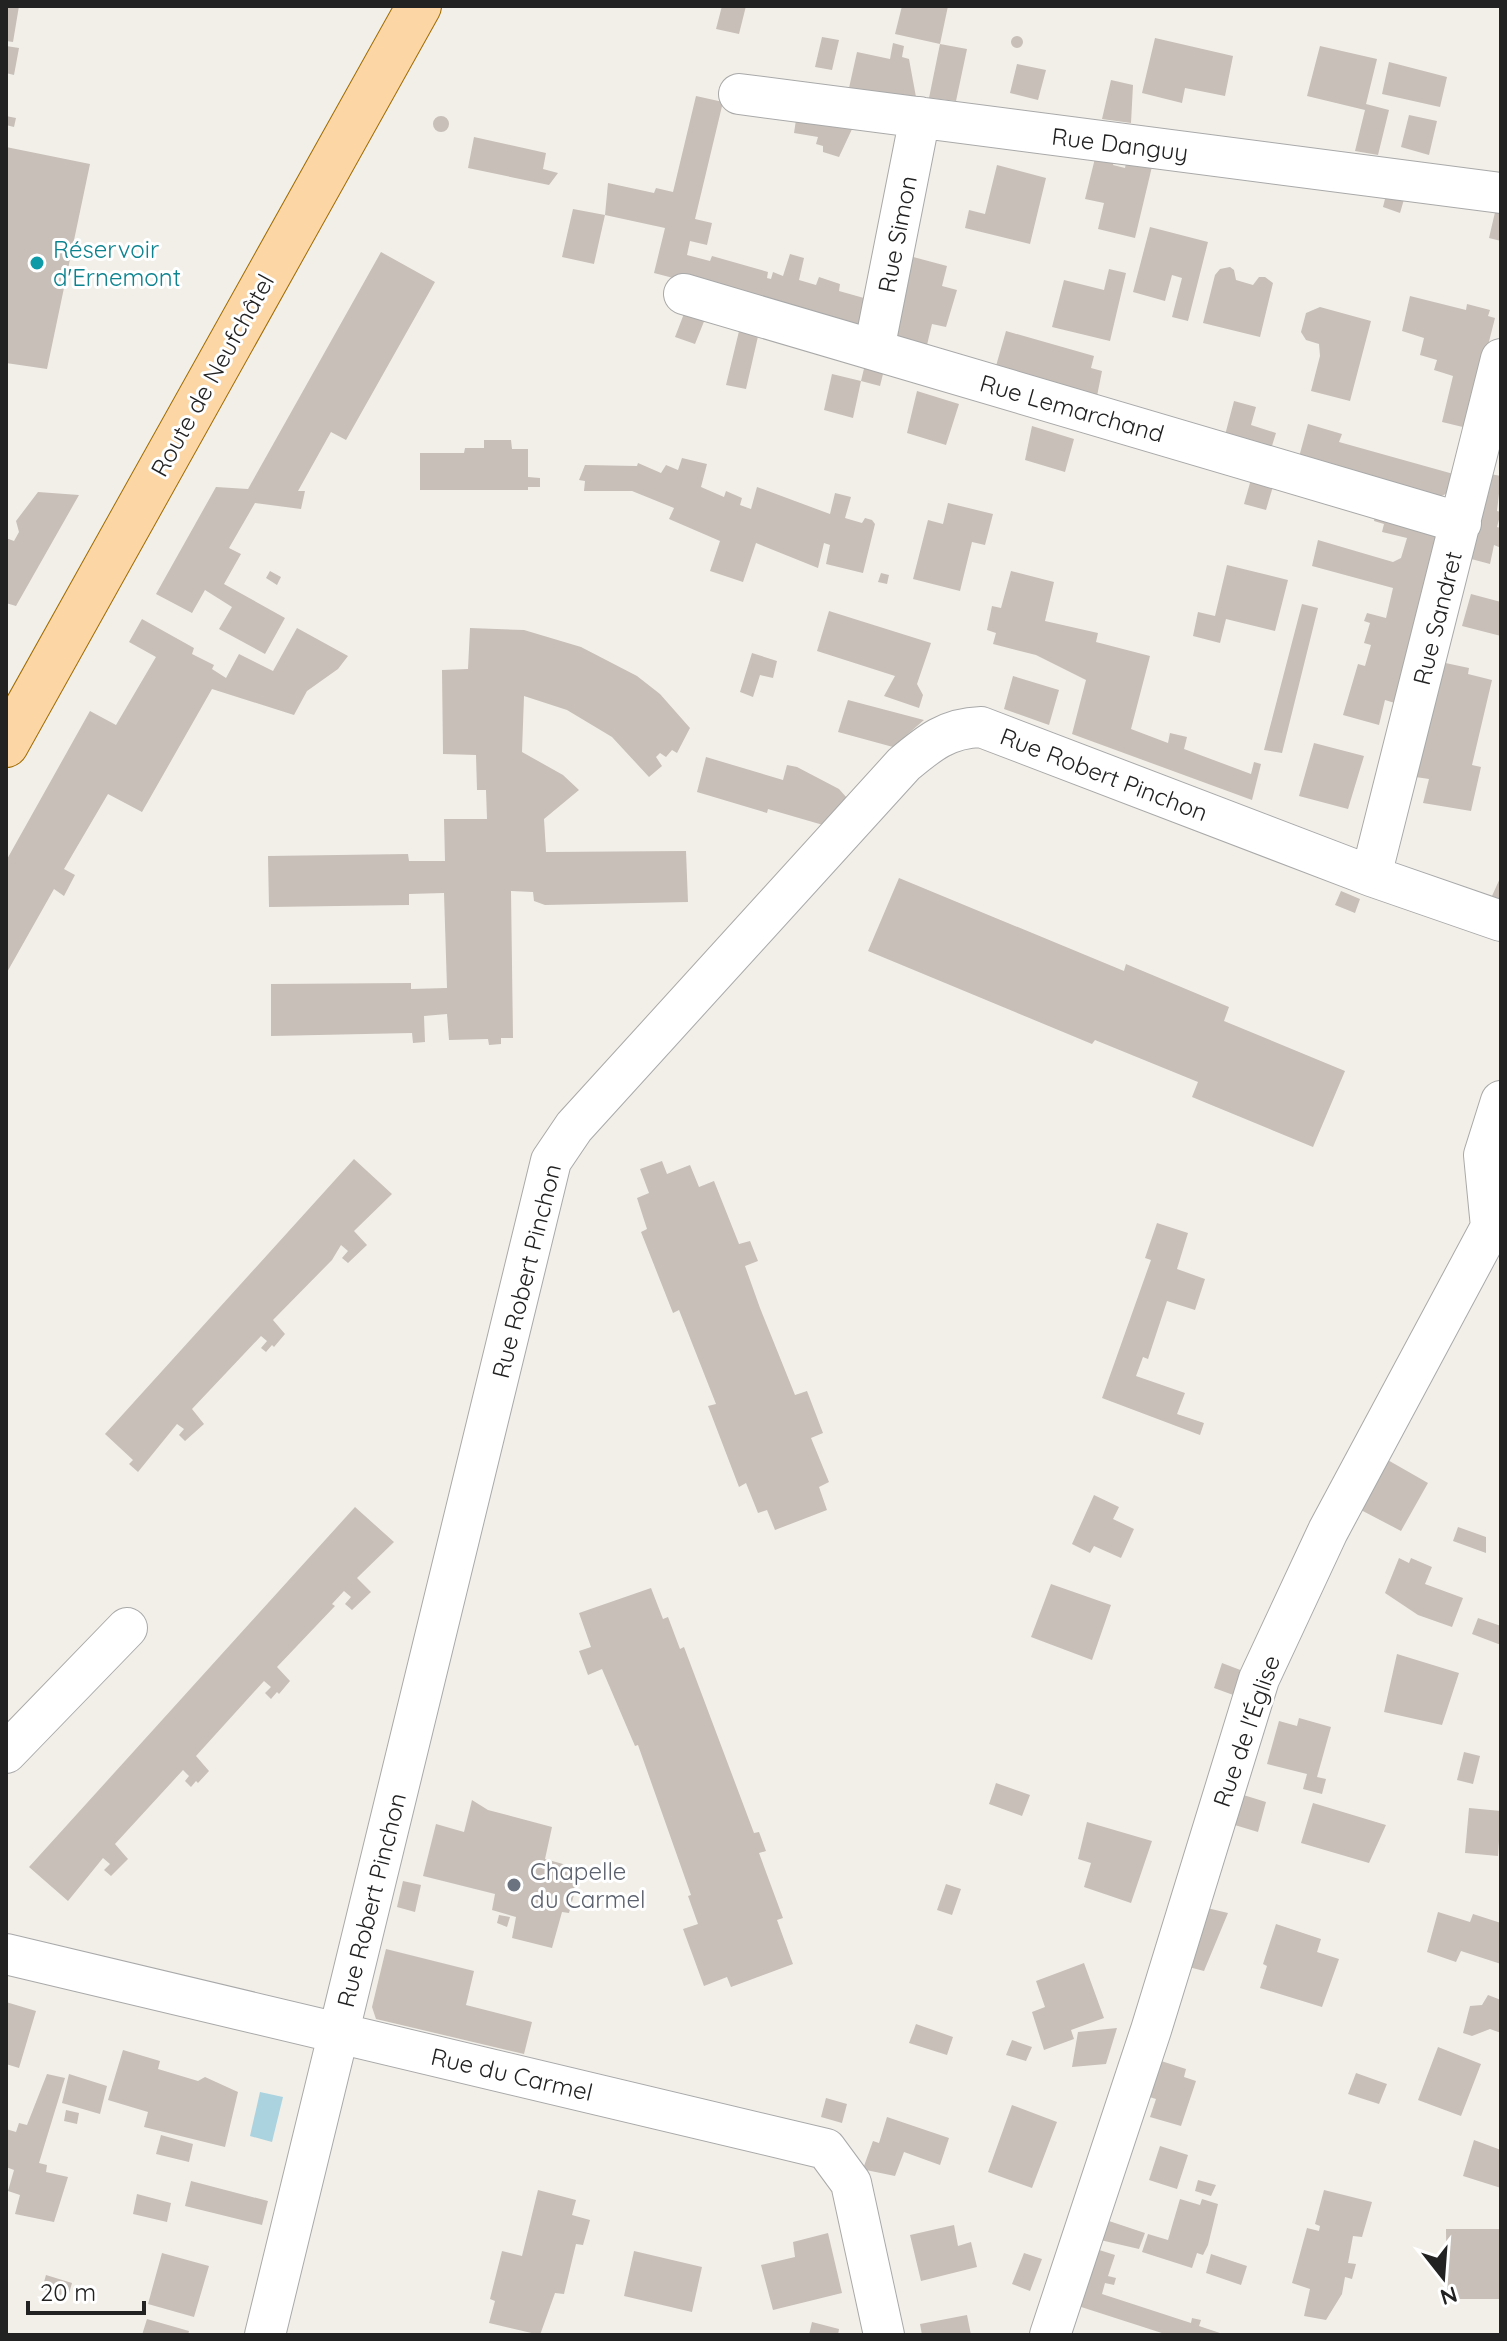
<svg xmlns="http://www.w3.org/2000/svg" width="1507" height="2341" font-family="Quicksand,sans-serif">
  <rect width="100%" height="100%" fill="#f2efe9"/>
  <path fill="#aad3df" d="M260,2092L283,2097L272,2142L250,2136Z"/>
  <path fill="#c7bfb8" d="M6,6H19L13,42L6,41Z
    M722,6H746L739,34L716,29Z
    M902,6H948L940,44L895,34Z
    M1011 42a6 6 0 1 1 12 0a6 6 0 1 1-12 0Z
    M822,37L839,40L832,70L815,67Z
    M1155,38L1233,56L1225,96L1185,88L1182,103L1142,93Z
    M893,43L904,46L902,57L909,59L916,97L849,88L857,52L890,59Z
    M940,44L967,49L956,101L929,98Z
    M6,46L19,48L14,75L6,73Z
    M1320,46L1377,59L1366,104L1389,110L1378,155L1355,151L1365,110L1307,96Z
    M1389,62L1447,77L1440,107L1382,94Z
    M1017,64L1046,70L1038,100L1010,93Z
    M1111,80L1133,85L1131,123L1102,119Z
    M696,96L723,102L695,219L712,223L707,245L690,241L687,255L710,261L712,256L768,272L767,278L771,279L773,272L783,276L790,254L804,258L799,280L816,285L819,277L840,284L839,291L871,300L864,328L654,273L665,228L605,215L594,264L562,257L573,209L605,215L608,183L654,193L656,188L673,192Z
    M798,107L853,127L839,157L823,152V146L816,144L818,137L794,133Z
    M1409,115L1437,121L1429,155L1401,147Z
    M6,116L16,118L14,127L6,125Z
    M433 124a8 8 0 1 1 16 0a8 8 0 1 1-16 0Z
    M474,137L546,153L543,169L558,173L549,185L468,168Z
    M1098,146L1117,149L1113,165L1125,168L1129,150L1155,154L1135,238L1098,229L1104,203L1085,199Z
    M6,147L90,164L47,369L6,363Z
    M997,165L1046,178L1030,244L965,228L969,210L985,214Z
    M1389,183L1408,186L1400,213L1383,207Z
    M1496,208H1501V241L1489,238Z
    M1150,227L1208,242L1188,321L1172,317L1182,278L1172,275L1165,301L1133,292Z
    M381,252L435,282L346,440L331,432L298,491H305L301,509L255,503L229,548L241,554L224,584L285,618L265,654L219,629L232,607L205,590L192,613L156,594L216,487L248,489Z
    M902,254L947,266L942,286L957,290L946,327L932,324L927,345L902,340L891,333Z
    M1230,267L1234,270L1236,280L1253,285L1259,277H1265L1273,283L1260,337L1203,323L1215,275L1220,269Z
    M1109,269L1126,273L1110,341L1052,327L1064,280L1104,290Z
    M1410,296L1466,310L1467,304L1490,310L1488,316L1495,318L1467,428L1442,422L1453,376L1434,370L1437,360L1420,355L1424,338L1402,331Z
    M1320,307L1371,321L1350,401L1311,391L1320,356L1319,344L1306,340L1301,332L1306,313Z
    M685,311L705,319L695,344L675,337Z
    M740,327L759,332L746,389L726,385Z
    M1006,331L1094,356L1091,368L1102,371L1097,396L996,366Z
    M868,352L887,358L880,386L861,381Z
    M832,374L861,381L853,418L824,410Z
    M917,391L959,404L946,445L907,433Z
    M1234,401L1256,407L1251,425L1276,433L1271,449L1225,435Z
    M1308,424L1342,434L1339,442L1457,475L1452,491L1435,499L1299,457Z
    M1032,426L1074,439L1065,472L1025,460Z
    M484,440H511L512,449H528V477L540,478V487H528V490H420V453H464L465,448H484Z
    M682,458L707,464L701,487L724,497L726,491L742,498L740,505L751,509L757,487L830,514L835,493L851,497L845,518L862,523L865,518L872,520L875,524L863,573L826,564L830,545L824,543L818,568L756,543L743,582L710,571L720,541L669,519L674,508L632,491H584L585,481L579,480L585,465L637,466L638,463L661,473L666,465L678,470Z
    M1254,469L1276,476L1266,510L1244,504Z
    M1490,474L1501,476L1497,511L1501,512L1497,527L1501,528V548L1494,545L1490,564L1460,556Z
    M38,492L79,495L16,606L6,603V538L14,541L19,532L16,521Z
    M948,503L993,514L985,545L972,542L960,591L913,579L928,520L943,524Z
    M1377,506L1428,521L1440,539L1398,704L1385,700L1379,725L1343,715L1358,664L1365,666L1371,645L1364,643L1370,623L1364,621L1367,613L1386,618L1393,588L1312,566L1318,540L1393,562L1401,558L1407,538L1382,532L1384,524L1374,521Z
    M1227,565L1288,580L1275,631L1226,619L1220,643L1193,636L1198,612L1215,616Z
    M270,571L281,577L277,585L266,578Z
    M1011,571L1054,582L1045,621L1098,633L1096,642L1150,656L1131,729L1168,743L1170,733L1187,737L1184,749L1251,774L1254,762L1261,764L1252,800L1072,734L1086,680L1036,655L993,644L996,633L987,630L992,606L1001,608Z
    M881,573L889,575L887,584L878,582Z
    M1471,594L1501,602V636L1462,626Z
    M1302,604L1318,608L1282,753L1264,750Z
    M829,611L931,643L917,684L923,695L919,708L884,696L895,676L817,651Z
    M142,619L194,648L192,654L214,665L212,669L226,678L239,654L273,671L297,628L348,656L338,669L307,691L294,715L212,689L142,812L108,794L64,869L75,875L64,896L54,889L6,974V861L90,711L116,725L156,657L129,642Z
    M470,628L524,630L581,647L637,676L660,694L690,728L677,753L672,750L666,757L660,753L656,757L662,766L649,777L612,737L567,710L524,696L522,752L563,775L579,790L544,819L546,852L686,851L688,902L545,905L534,901L533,892L511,891L513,1038H501V1044L489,1045L488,1039L449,1040L447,1014L424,1016L425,1042L413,1043L412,1033L271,1036V984L411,983V989L447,988L444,893L409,894V905L269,907L268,856L408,854L409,861H445L444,819H487L486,790H477L476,755L443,754L442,670L468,669Z
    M752,653L777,661L773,678L760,675L753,697L740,692Z
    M1436,661L1469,668L1468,674L1492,680L1472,765L1481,767L1471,811L1423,803L1429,779L1409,776Z
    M1013,676L1059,690L1049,725L1004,709Z
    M848,700L924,720L893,747L838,732Z
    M1314,743L1364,756L1348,809L1299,796Z
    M706,757L783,780L787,765L797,767L839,789L847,798L823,825L768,809L767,813L697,792Z
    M1501,876V899L1492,896Z
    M899,878L1124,971L1126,964L1229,1007L1224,1021L1345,1071L1313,1147L1192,1097L1198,1082L1095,1040L1092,1044L868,951Z
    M1341,891L1360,899L1355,913L1335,905Z
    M354,1159L392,1194L354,1231L367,1245L348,1263L342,1258L348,1251L341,1245L332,1260L273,1320L285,1334L274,1347L272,1345L266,1352L261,1348L267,1341L261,1336L192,1409L204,1424L185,1441L179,1435L184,1429L177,1424L138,1472L129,1464L133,1460L105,1434Z
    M662,1161L667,1174L690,1165L699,1187L714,1181L739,1244L750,1241L758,1261L745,1266L760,1308L795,1395L807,1391L823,1433L811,1438L829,1482L819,1487L827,1510L775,1530L767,1510L758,1513L746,1483L739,1487L708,1406L716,1404L679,1310L673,1313L641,1232L647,1229L637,1198L649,1193L640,1169Z
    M1157,1223L1188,1233L1177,1269L1205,1279L1195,1310L1167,1301L1148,1359L1143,1357L1136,1376L1185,1393L1177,1414L1204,1423L1200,1435L1102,1398L1151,1260L1145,1258Z
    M1386,1459L1428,1483L1401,1531L1359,1509Z
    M1094,1495L1119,1507L1113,1519L1134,1529L1121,1558L1094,1546L1090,1553L1072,1544Z
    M355,1507L394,1542L357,1578L371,1592L352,1610L345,1604L351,1597L344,1591L332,1604L335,1606L277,1667L290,1681L279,1694L277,1692L271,1699L265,1693L271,1687L264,1681L196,1756L209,1771L198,1783L196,1781L191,1787L185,1781L189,1776L183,1770L115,1844L128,1859L111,1876L104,1870L110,1864L103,1858L68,1901L29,1867Z
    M1458,1527L1486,1537V1553L1453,1541Z
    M1399,1558L1409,1563L1411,1558L1432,1567L1425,1584L1463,1598L1452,1627L1418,1615L1385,1593Z
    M1051,1584L1111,1605L1092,1660L1031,1637Z
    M651,1588L663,1619L668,1617L680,1649L684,1647L754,1833L759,1832L766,1851L759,1853L783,1918L777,1920L793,1964L731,1987L727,1977L704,1986L683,1929L698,1924L688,1896L691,1895L638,1745L635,1746L602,1669L588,1675L579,1651L591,1647L579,1613Z
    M1478,1618L1501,1626V1645L1472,1634Z
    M1397,1654L1459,1673L1442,1725L1384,1712Z
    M1222,1663L1243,1671L1236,1696L1214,1688Z
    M1299,1718L1331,1727L1317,1777L1326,1779L1322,1794L1303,1789L1307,1774L1267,1764L1279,1721L1297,1726Z
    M1464,1752L1480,1756L1473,1784L1457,1780Z
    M996,1783L1030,1795L1022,1816L989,1804Z
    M1237,1793L1266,1802L1258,1832L1228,1823Z
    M472,1800L488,1810L552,1827L545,1859L581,1869L569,1913L562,1912L552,1948L512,1938L516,1917L492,1910L495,1894L423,1876L436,1824L464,1832Z
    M1313,1803L1386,1825L1369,1863L1301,1843Z
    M1469,1808L1501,1811L1498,1856L1465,1853Z
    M1087,1822L1152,1841L1131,1903L1084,1887L1091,1863L1078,1859Z
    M403,1881L421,1885L415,1912L397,1907Z
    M946,1884L961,1889L952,1915L937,1910Z
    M1203,1907L1228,1913L1204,1971L1185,1966Z
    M1438,1912L1470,1922L1473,1914L1501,1923V1964L1461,1951L1456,1962L1427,1952Z
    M499,1915L510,1917L507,1927L497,1923Z
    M1276,1924L1321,1939L1317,1952L1339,1959L1322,2007L1260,1988L1267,1966L1263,1964Z
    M386,1949L474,1971L466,2005L532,2022L524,2054L376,2019L372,2007Z
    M1084,1963L1104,2018L1071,2030L1074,2039L1044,2050L1032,2012L1045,2007L1036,1981Z
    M1488,1995L1501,2000V2033L1490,2029L1472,2036L1463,2033L1470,2006L1482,2005Z
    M6,2002L36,2011L19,2068L6,2064Z
    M916,2024L953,2037L947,2055L909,2043Z
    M1117,2028L1106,2064L1072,2067L1078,2032Z
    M1012,2040L1032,2047L1026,2061L1006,2055Z
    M1438,2047L1481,2064L1461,2116L1418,2100Z
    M123,2050L160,2061L158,2069L198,2081L205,2077L238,2092L225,2147L144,2127L148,2112L108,2100Z
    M1158,2060L1186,2069L1184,2077L1196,2081L1181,2126L1150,2117L1156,2099L1146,2096Z
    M1356,2073L1387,2084L1379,2104L1348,2094Z
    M47,2074L65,2078L39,2163L47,2165L46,2172L68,2177L54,2222L15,2214L20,2195L8,2191L14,2170L6,2167V2129L16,2132L19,2123L27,2125Z
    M69,2074L107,2086L100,2114L62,2103Z
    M826,2098L847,2104L842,2123L821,2117Z
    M1012,2105L1057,2122L1032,2188L988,2172Z
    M66,2110L79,2113L77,2124L64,2121Z
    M887,2117L949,2138L940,2165L904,2152L895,2176L866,2170L864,2166L873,2141L879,2143Z
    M161,2135L193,2144L189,2162L156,2154Z
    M1474,2140L1501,2150V2188L1463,2176Z
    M1160,2146L1188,2155L1177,2189L1149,2180Z
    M1198,2180L1216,2185L1211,2196L1195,2191Z
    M191,2181L268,2201L262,2225L185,2206Z
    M538,2190L576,2200L572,2215L590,2220L583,2245L576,2244L564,2294L555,2293L540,2335L489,2323L495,2301L490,2299L502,2251L522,2256Z
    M1324,2190L1372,2202L1362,2237L1353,2236L1348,2263L1356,2264L1352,2279L1345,2277L1342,2294L1326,2320L1304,2316L1310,2289L1292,2283L1307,2228L1319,2231L1320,2226L1315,2224Z
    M137,2194L171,2203L167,2222L133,2214Z
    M1180,2199L1200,2205L1202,2199L1218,2204L1208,2245L1203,2255L1197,2253L1192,2268L1142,2252L1148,2234L1168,2240Z
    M1103,2219L1145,2233L1139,2249L1096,2239Z
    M954,2225L958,2246L971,2242L977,2267L921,2281L910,2235Z
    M1446,2229H1501V2299H1447Z
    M828,2233L842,2293L773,2310L761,2265L795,2257L793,2242Z
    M1093,2248L1115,2255L1108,2276L1116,2278L1114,2285L1105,2283L1102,2294L1191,2323L1192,2318L1201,2320L1199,2326L1226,2335H1168L1075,2305Z
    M634,2251L702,2267L692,2312L624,2296Z
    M162,2253L209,2266L194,2317L148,2304Z
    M1024,2253L1042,2259L1030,2291L1012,2284Z
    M1211,2254L1247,2266L1241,2285L1206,2273Z
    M46,2275L72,2283L68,2297L42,2289Z
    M967,2315L971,2335H922L920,2324Z
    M147,2319L189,2331L188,2335H142Z
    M812,2322L839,2329L838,2335H809Z"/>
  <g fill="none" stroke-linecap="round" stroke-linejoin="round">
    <g stroke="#a9a9a9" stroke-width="42">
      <path id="minor" d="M739,94L1501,193
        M684,294L1461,523
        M874,350L920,117
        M1371,876L1501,359
        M6,1753L127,1628
        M6,1954L826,2149L851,2183L884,2335
        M265,2335L551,1161L574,1127L904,764C929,743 947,728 981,727L1371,876L1501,921
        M1050,2335L1151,2030L1259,1679L1328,1531L1491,1227L1484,1155L1501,1101"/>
    </g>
    <g stroke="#a06b00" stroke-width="46">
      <path id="major" d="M6,745L419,6"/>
    </g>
    <use href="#minor" stroke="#fff" stroke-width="40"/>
    <use href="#major" stroke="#fcd6a4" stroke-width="44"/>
  </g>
  <circle fill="#0f9aa8" stroke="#fff" stroke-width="3" cx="37" cy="263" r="8"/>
  <circle fill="#6b7280" stroke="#fff" stroke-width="3" cx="514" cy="1885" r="8"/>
  <g text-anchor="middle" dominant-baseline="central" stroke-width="6" stroke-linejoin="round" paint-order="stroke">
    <g font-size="24" fill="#222" stroke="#fff">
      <text transform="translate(1120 144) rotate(7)">Rue Danguy</text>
      <text transform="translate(897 234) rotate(-79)">Rue Simon</text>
      <text transform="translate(212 375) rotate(-61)">Route de Neufchâtel</text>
      <text transform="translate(1072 408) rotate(16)">Rue Lemarchand</text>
      <text transform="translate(1437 618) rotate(-76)">Rue Sandret</text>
      <text transform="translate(1104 774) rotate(21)">Rue Robert Pinchon</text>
      <text transform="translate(526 1271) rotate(-76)">Rue Robert Pinchon</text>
      <text transform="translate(1246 1731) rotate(-71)">Rue de l'Église</text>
      <text transform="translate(371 1900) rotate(-76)">Rue Robert Pinchon</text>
      <text transform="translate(512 2074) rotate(13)">Rue du Carmel</text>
    </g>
    <g font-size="24" fill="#0d838f" stroke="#fff" text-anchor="start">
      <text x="53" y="249">Réservoir<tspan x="53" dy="28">d'Ernemont</tspan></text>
    </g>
    <g font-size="24" fill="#5b616d" stroke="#fff" text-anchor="start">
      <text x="530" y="1871">Chapelle<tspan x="530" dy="28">du Carmel</tspan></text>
    </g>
  </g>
  <rect width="1507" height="2341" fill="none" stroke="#222222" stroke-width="16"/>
  <g transform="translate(1443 2277) rotate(163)" stroke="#ffffff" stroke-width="6" paint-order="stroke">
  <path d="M0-6L14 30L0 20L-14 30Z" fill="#222222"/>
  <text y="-12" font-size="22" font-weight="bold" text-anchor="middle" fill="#222222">N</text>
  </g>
  <path d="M28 2301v12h116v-12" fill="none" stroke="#222222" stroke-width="4"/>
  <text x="40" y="2301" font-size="24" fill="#222222" stroke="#ffffff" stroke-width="6" paint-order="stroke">20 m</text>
</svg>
